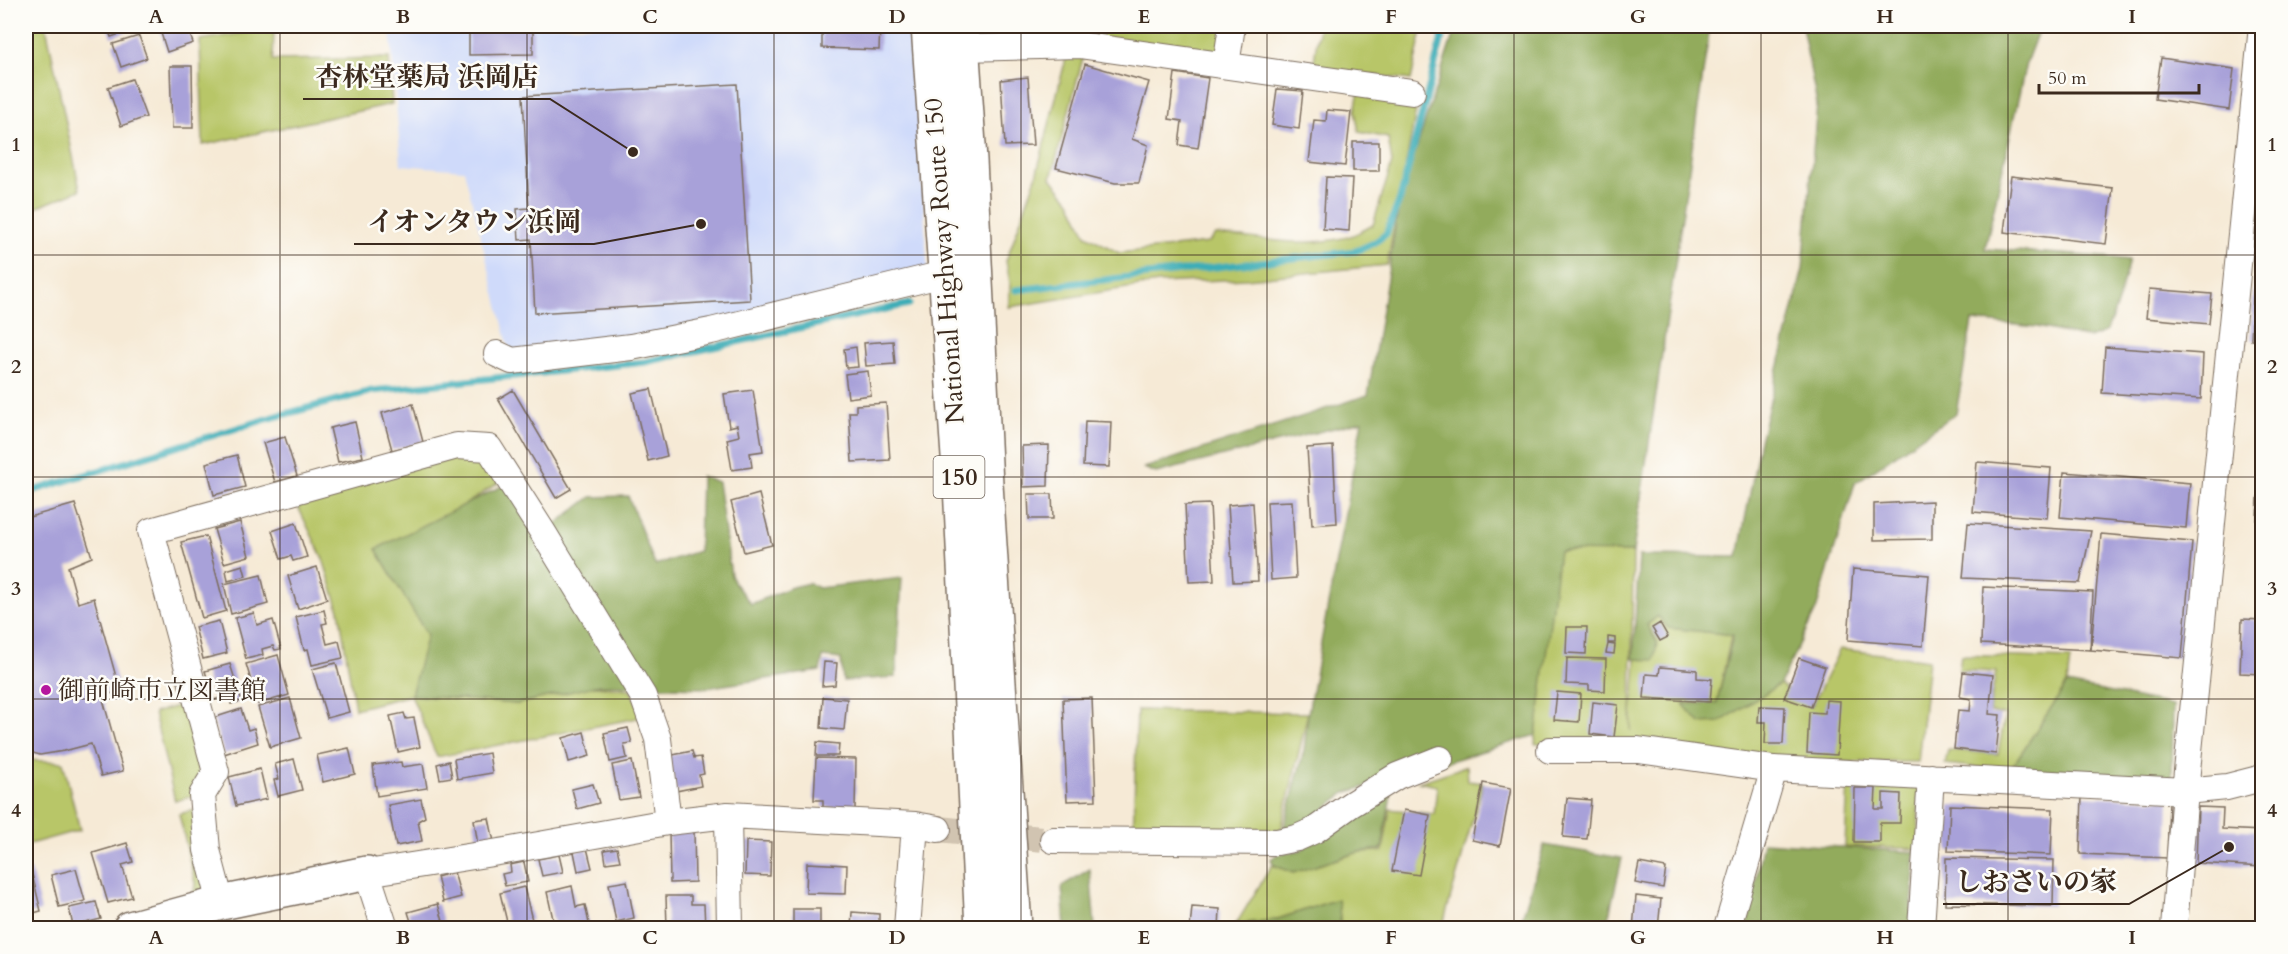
<svg xmlns="http://www.w3.org/2000/svg" width="2288" height="954" font-family="Cardo,'Noto Serif JP',serif">
  <rect width="100%" height="100%" fill="#fdfcf7"/>
  <filter id="ink" filterUnits="userSpaceOnUse"><feTurbulence type="fractalNoise" baseFrequency=".0167" numOctaves="2"/><feDisplacementMap in="SourceGraphic" scale="12" xChannelSelector="R" yChannelSelector="G"/><feConvolveMatrix kernelMatrix="1 2 1 2 8 2 1 2 1" color-interpolation-filters="sRGB"/></filter>
  <filter id="wash" filterUnits="userSpaceOnUse"><feTurbulence type="fractalNoise" baseFrequency=".008" numOctaves="4" result="noise"/><feDisplacementMap in="SourceGraphic" scale="24" xChannelSelector="R" yChannelSelector="G"/><feGaussianBlur stdDeviation="1.35" result="paint"/><feColorMatrix in="noise" values="0 0 0 0 0 0 0 0 0 0 0 0 0 0 0 0 0 1.4 0 .05"/><feComposite in="paint" operator="in"/></filter>
  <g filter="url(#wash)">
    <rect width="100%" height="100%" fill="#f6ead6"/>
    <path fill="#cfdafa" d="M390,26H913L928,278L512,361L464,170L401,165Z"/>
    <path fill="#b8c668" stroke="#7a7843" stroke-width="1.5" d="M26,26H46L80,190L26,212Z
      M1094,26H1228L1219,65L1092,47Z
      M1319,26H1423L1411,80L1313,68Z
      M274,28L273,60L389,58L392,104L203,145L200,40Z
      M1068,50L1084,54L1051,178L1070,201L1086,235L1119,253L1208,243L1215,235C1257,237 1302,248 1343,238C1354,236 1363,230 1373,225L1392,163L1388,138L1359,132L1355,111L1359,91L1418,99L1387,265L1246,279L1158,283L1009,307L1010,283L1006,261L1035,180Z
      M485,451L504,479L460,508L376,549L428,635L411,695L517,704L594,686L630,689L643,717L437,757L411,695L355,709L339,610L323,559L291,492Z
      M1555,550L1633,552L1631,731L1636,659H1654L1657,641L1647,625L1658,616L1732,632L1717,703V722L1780,684L1811,707L1840,649L1929,660L1918,762H1784L1630,746L1535,744Z
      M1961,655L2070,659L2067,684L2009,771L1945,764L1948,750L1998,754L2005,715L1989,712L1996,672L1959,670Z
      M184,704L197,750L200,773L193,796L175,801L154,713Z
      M1137,710L1308,713L1281,830L1133,838Z
      M26,760L63,762L80,830L26,845Z
      M1467,766L1468,781L1483,783L1442,928H1341L1338,899L1275,920L1236,924L1272,865L1293,873L1359,852L1383,851L1390,809L1434,814L1437,786L1419,782Z
      M1848,782L1918,788L1919,849L1845,846Z
      M194,810L207,889L193,901L195,883L179,814Z"/>
    <path fill="#92ab5c" stroke="#666a3d" stroke-width="1.5" d="M1456,26H1710L1633,552L1559,551L1536,735L1345,793L1300,829L1284,828L1304,750L1308,713L1362,421L1156,473L1144,468L1368,395L1400,199Z
      M1802,26H2040L2026,63L1985,249L2106,257L2129,260L2118,302L2107,331L2089,338L2037,327L1972,321L1956,413L1855,483L1816,610L1780,684L1720,722L1700,723L1683,704L1717,703L1733,635L1668,628L1658,616L1647,625L1657,642L1654,660L1633,659L1639,556L1738,557L1759,445L1803,269L1817,104Z
      M701,476L718,482L731,575L735,584L751,604L792,587L809,583L819,588L902,578L896,677L843,681L841,659L823,657L820,671L704,688L599,685L517,704L411,695L427,635L376,549L504,485L544,533L591,497L628,496L655,565L699,551Z
      M2067,684L2173,705L2172,782L2008,773Z
      M1391,794L1382,849L1359,852L1293,873L1274,865L1271,859L1277,855L1301,850Z
      M1763,842L1915,852L1911,928H1747Z
      M1544,845L1622,858L1606,928H1519Z
      M1090,869L1095,928H1065L1062,886Z
      M1338,899L1341,928H1235L1236,924L1275,920Z"/>
    <g fill="none" stroke-linecap="round" stroke-linejoin="round">
      <path stroke="#3dadb7" stroke-width="7" d="M1016,290L1356,251L1374,243L1386,234L1400,199L1445,26
        M26,493L270,418L372,391L645,362L909,304"/>
    </g>
    <g id="blocks">
      <path fill="#a8a1d9" d="M107,26H136L137,28L111,37Z
        M171,26H187L193,43L167,52L160,30Z
        M469,26H533V54L469,55Z
        M822,26H880L879,50L822,48Z
        M139,36L147,58L121,67L113,44Z
        M2161,58L2234,69L2229,110L2155,99Z
        M1085,64L1149,82L1132,139L1148,145L1139,183H1115L1056,168Z
        M170,66H192L193,128H172Z
        M1175,73L1208,78L1198,148L1179,145L1182,121L1169,119Z
        M1028,77L1033,145L1005,146L1001,80Z
        M132,79L146,117L121,126L108,87Z
        M737,84L750,300L535,313L531,239L519,240L517,209L529,208L523,96Z
        M1277,89L1303,91L1299,129L1272,125Z
        M1327,110L1351,112L1345,166L1309,162L1314,120L1326,121Z
        M1353,142H1379V171H1353Z
        M2011,176L2113,188L2106,244L2004,232Z
        M1326,177L1352,178L1349,231L1323,229Z
        M2254,284L2262,285V341L2251,340Z
        M2149,289L2212,294L2209,324L2146,318Z
        M893,341L895,364L866,366L864,343Z
        M856,347L858,367L846,368L844,349Z
        M2105,347L2203,354L2201,399L2102,393Z
        M868,371L871,395L848,398L845,374Z
        M651,389L667,456L648,461L632,393Z
        M513,390L571,489L556,498L498,399Z
        M753,390L763,451L750,453L752,467L732,470L727,439L739,436L737,425L729,427L724,394Z
        M886,403L890,460L852,462L849,412H856V405Z
        M413,404L423,442L392,450L382,413Z
        M1085,421L1111,422L1109,467L1083,466Z
        M355,422L363,457L338,462L330,428Z
        M285,437L297,476L275,482L263,443Z
        M1049,445L1048,486L1023,487L1022,446Z
        M1333,446L1337,523L1312,525L1307,448Z
        M237,455L245,487L214,495L206,463Z
        M1977,462L2051,468L2047,518L1973,512Z
        M2064,472L2190,483L2186,528L2060,517Z
        M759,494L772,545L744,552L731,502Z
        M1028,494H1052L1053,519H1029Z
        M2258,497H2262V536H2256Z
        M1292,501L1296,578L1271,580L1267,502Z
        M1932,501V539L1874,540V504Z
        M1253,503L1258,581L1233,582L1228,505Z
        M75,504L92,557L68,567L78,603L94,598L120,691L102,696L123,771L101,776L91,744L64,751L40,755L26,751V518Z
        M1210,504L1214,581L1189,582L1185,505Z
        M240,522L249,556L224,563L214,529Z
        M296,523L307,557L293,561L291,556L281,559L272,531Z
        M1968,523L2091,531L2080,583L1963,578Z
        M2101,534L2192,542L2182,658L2091,650Z
        M206,536L226,611L202,618L181,542Z
        M243,565L246,576L228,581L226,570Z
        M317,567L327,599L298,609L288,576Z
        M1853,569L1929,575L1923,646L1848,640Z
        M261,575L268,604L231,614L224,584Z
        M1983,587L2093,592L2090,650L1981,644Z
        M324,610L327,623L322,624L327,644L339,641L343,658L312,665L308,649L304,650L296,617Z
        M254,613L257,625L273,620L281,649L275,650L273,646L262,649L263,655L246,659L235,618Z
        M2242,619L2262,620V674L2240,673Z
        M219,621L227,653L203,659L195,627Z
        M1660,623L1668,637L1660,641L1652,628Z
        M1567,627H1587L1586,654L1566,653Z
        M1608,637L1615,638V643H1608Z
        M1608,644L1615,645L1614,654L1606,653Z
        M278,655L289,695L258,704L246,664Z
        M1567,658L1606,659L1605,691L1589,690V685L1566,684Z
        M1799,658L1825,667L1811,707L1784,698Z
        M824,662L837,663L835,685L822,686Z
        M336,663L349,712L327,718L312,669Z
        M230,664L242,701L231,704L228,695L214,700L205,671Z
        M1660,667L1697,670V678L1712,679L1710,702L1644,698L1646,674L1659,675Z
        M1963,672L1993,675L1989,714L2000,715L1996,754L1954,749L1958,710L1970,711L1971,699L1960,697Z
        M1557,692L1581,694L1579,722L1554,720Z
        M823,697L847,699L844,730L821,728Z
        M290,698L301,738L270,747L258,707Z
        M1092,698L1096,800L1067,801L1063,699Z
        M1826,700L1840,701L1837,755L1807,753L1809,712L1825,713Z
        M1593,702L1618,705L1614,737L1590,734Z
        M1759,706L1785,707L1783,744H1765L1766,722H1758Z
        M241,709L248,730L254,728L258,743L224,754L213,718Z
        M404,713L406,719L414,718L420,747L398,752L390,716Z
        M628,728L632,743L624,744L627,758L610,762L604,733Z
        M584,732L590,756L569,762L563,738Z
        M817,742L839,744L838,756H816Z
        M349,748L355,774L323,782L317,755Z
        M692,751L694,758L701,757L704,774L699,775L701,786L676,791L668,756Z
        M489,753L492,773L457,779L454,759Z
        M816,758L856,759L855,809L823,807V800H814Z
        M294,759L302,790L278,796L274,780L279,779L275,764Z
        M449,761L452,777L440,779L437,764Z
        M632,761L639,797L619,800L612,765Z
        M401,762L402,767L423,764L427,788L377,796L373,765Z
        M260,769L267,799L236,806L229,777Z
        M1483,783L1511,788L1500,846L1472,840Z
        M593,784L599,803L577,809L572,789Z
        M1855,788H1876L1875,809H1883V793L1901,794L1900,823H1880V842H1854Z
        M2082,796L2169,800L2167,858L2080,854Z
        M1567,798L1591,800L1587,839L1563,837Z
        M421,799L425,817L418,821L422,841L396,846L388,805Z
        M1950,805L2053,809L2051,855L1948,851Z
        M2198,807L2223,808L2222,829L2262,831V867L2196,863Z
        M1404,810L1430,815L1419,875L1392,871Z
        M489,818L494,842L478,845L474,820Z
        M694,830L695,882L670,883L669,831Z
        M746,841L771,842L770,876L745,875Z
        M127,843L133,862L122,865L132,897L108,903L93,853Z
        M587,848L592,868L578,871L574,852Z
        M617,848L620,861L606,863L604,850Z
        M559,855L563,872L542,876L538,859Z
        M1946,858L2054,860L2053,906L1945,904Z
        M524,862L528,882L505,886L502,874L511,872L510,865Z
        M807,863L847,865L846,894L806,893Z
        M1639,863L1666,868L1663,888L1635,883Z
        M76,869L85,901L59,907L51,875Z
        M31,870L41,911L26,915V871Z
        M454,872L461,897L443,902L437,877Z
        M627,881L634,918L616,922L609,884Z
        M572,886L576,907L585,905L590,928H555L547,892Z
        M524,887L532,920L508,926L500,893Z
        M666,896H691V904H704L705,928H667Z
        M1636,896L1661,899L1658,928H1633Z
        M96,902L101,919L73,926L69,908Z
        M438,904L445,928H413L408,912Z
        M1192,907L1220,909L1219,928H1190Z
        M793,909H820V928H793Z
        M852,912L879,914V928H851Z"/>
    </g>
  </g>
  <g filter="url(#ink)">
    <use href="#blocks" fill-opacity="0" stroke="#7c6d5e" stroke-width="1.5"/>
    <g fill="none" stroke-linecap="round" stroke-linejoin="round">
      <path stroke="#d1c4b1" stroke-width="26" stroke-dasharray="26 13" stroke-linecap="butt" d="M938,829L1053,840"/>
      <g stroke="#7c6d5e" stroke-width="28">
        <path id="street" d="M963,48L1079,45L1412,92
          M1226,65L1232,26
          M497,354L512,361L631,347L711,331L944,274
          M1550,750H1638L1774,769L2185,791L2227,787L2262,778
          M728,815L730,928
          M1053,840L1277,842L1297,838L1315,830L1350,805L1397,776L1440,759
          M221,903L207,850L202,795L216,772L151,531L457,446L489,448L544,534L643,696L658,739L668,822
          M385,928L367,873L505,851L668,822L728,815L915,825L938,829
          M907,928L915,825
          M1727,928L1774,769
          M1921,928L1931,777
          M2174,928L2185,791L2262,26"/>
      </g>
      <g stroke="#7c6d5e" stroke-width="36">
        <path id="secondary" d="M130,928L221,903L367,873"/>
      </g>
      <g stroke="#7c6d5e" stroke-width="36">
        <path id="highway" d="M928,26L960,485L982,928
          M961,26L970,160L986,484L1015,928"/>
      </g>
      <use href="#street" stroke="#fff" stroke-width="26"/>
      <use href="#secondary" stroke="#fff" stroke-width="33"/>
      <use href="#highway" stroke="#fff" stroke-width="33"/>
    </g>
  </g>
  <path fill="none" stroke="#3b2a1e" stroke-width="1.5" stroke-opacity="0.55" d="M280,26V928M527,26V928M774,26V928M1021,26V928M1267,26V928M1514,26V928M1761,26V928M2008,26V928M26,255H2262M26,477H2262M26,699H2262"/>
  <circle fill="#b5179e" stroke="#fdfcf7" stroke-width="2" cx="46" cy="690" r="6"/>
  <g text-anchor="middle" dominant-baseline="central" stroke-width="5" stroke-linejoin="round" paint-order="stroke">
    <rect fill="#fdfcf7" stroke="#75695f" stroke-width="1.5" x="933.5" y="456" width="51" height="42" rx="4.5"/>
    <g font-size="24" font-weight="bold" fill="#3b2a1e">
      <text x="959" y="477">150</text>
    </g>
    <g font-size="26" fill="#3b2a1e" stroke="#fdfcf7">
      <text transform="translate(944 261) rotate(-94)">National Highway Route 150</text>
    </g>
    <g font-size="26" fill="#3b2a1e" stroke="#fdfcf7" text-anchor="start">
      <text x="58" y="690">御前崎市立図書館</text>
    </g>
  </g>
  <path fill="none" stroke="#3b2a1e" stroke-width="2" d="M633 152L550 99H303M701 224L594 244H354M2229 847L2129 904H1943"/>
  <g fill="#3b2a1e" stroke="#fdfcf7" stroke-width="2">
    <circle cx="633" cy="152" r="6"/>
    <circle cx="701" cy="224" r="6"/>
    <circle cx="2229" cy="847" r="6"/>
  </g>
  <g font-size="27" text-anchor="middle" font-weight="bold" fill="#3b2a1e" stroke="#fdfcf7" stroke-width="5" stroke-linejoin="round" paint-order="stroke">
    <text x="427" y="86">杏林堂薬局 浜岡店</text>
    <text x="474" y="231">イオンタウン浜岡</text>
    <text x="2036" y="891">しおさいの家</text>
  </g>
  <rect width="2288" height="954" fill="none" stroke="#fdfcf7" stroke-width="66"/>
  <path d="M2039 84v9h160v-9" fill="none" stroke="#3b2a1e" stroke-width="3"/>
  <text x="2048" y="84" font-size="18" fill="#3b2a1e" stroke="#fdfcf7" stroke-width="4.5" paint-order="stroke">50 m</text>
  <rect x="33" y="33" width="2222" height="888" fill="none" stroke="#3b2a1e" stroke-width="2"/>
  <g font-size="20" text-anchor="middle" font-weight="bold" fill="#3b2a1e">
    <text x="156" y="23">A</text>
    <text x="403" y="23">B</text>
    <text x="650" y="23">C</text>
    <text x="897" y="23">D</text>
    <text x="1144" y="23">E</text>
    <text x="1391" y="23">F</text>
    <text x="1638" y="23">G</text>
    <text x="1885" y="23">H</text>
    <text x="2132" y="23">I</text>
    <text x="16" y="151">1</text>
    <text x="2272" y="151">1</text>
    <text x="16" y="373">2</text>
    <text x="2272" y="373">2</text>
    <text x="16" y="595">3</text>
    <text x="2272" y="595">3</text>
    <text x="16" y="817">4</text>
    <text x="2272" y="817">4</text>
    <text x="156" y="944">A</text>
    <text x="403" y="944">B</text>
    <text x="650" y="944">C</text>
    <text x="897" y="944">D</text>
    <text x="1144" y="944">E</text>
    <text x="1391" y="944">F</text>
    <text x="1638" y="944">G</text>
    <text x="1885" y="944">H</text>
    <text x="2132" y="944">I</text>
  </g>
</svg>
